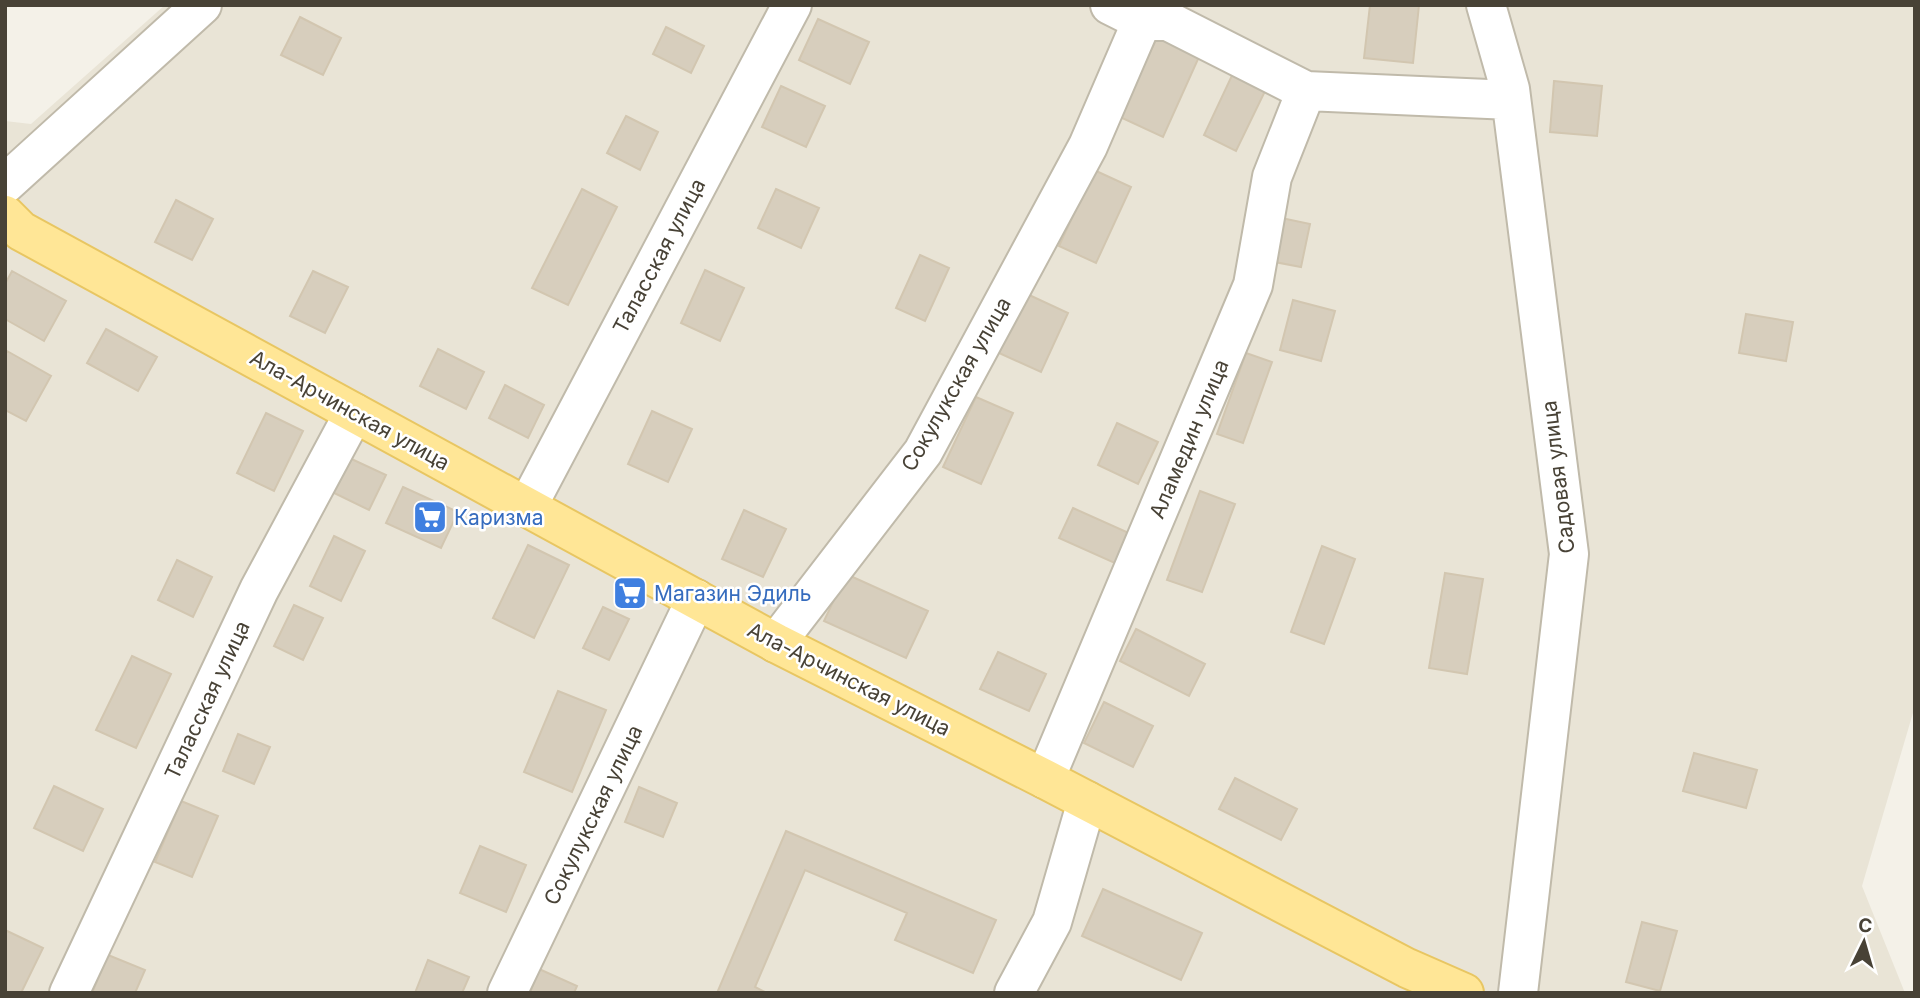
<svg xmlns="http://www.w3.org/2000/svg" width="1920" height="998" font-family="Inter,sans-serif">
  <rect width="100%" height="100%" fill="#f4f1e8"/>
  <path fill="#e9e4d6" d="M165,5H1915V706L1862,886L1905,993H5V121L31,124Z"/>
  <path fill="#d7cebd" stroke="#d2c6b0" stroke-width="2" d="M1370,5H1419L1413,63L1364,58Z
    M300,17L341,38L323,75L281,55Z
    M818,19L869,42L850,84L799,60Z
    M666,27L704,46L691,73L653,54Z
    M1161,29L1203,48L1163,137L1120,117Z
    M1235,69L1268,85L1236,151L1204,135Z
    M1554,81L1602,86L1597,136L1550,132Z
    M781,86L825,106L806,147L762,127Z
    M626,116L658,132L640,170L607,153Z
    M1094,170L1131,187L1096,263L1059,246Z
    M582,189L617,207L568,305L532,288Z
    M776,189L819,208L801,248L758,228Z
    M176,200L213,219L192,260L155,242Z
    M1272,216L1310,224L1301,267L1264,260Z
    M920,255L949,268L925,321L896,308Z
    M705,270L744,288L720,341L681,323Z
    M12,271L66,301L44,341L5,319V284Z
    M313,271L348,287L325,333L290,316Z
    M1027,294L1068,313L1041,372L999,353Z
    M1293,300L1335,311L1321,361L1280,350Z
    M1746,314L1793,322L1786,361L1739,353Z
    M106,329L157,357L138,391L87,363Z
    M438,349L484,372L466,409L420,386Z
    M7,351L51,376L26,421L5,410V354Z
    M1246,353L1272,362L1243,443L1217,434Z
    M505,385L544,405L528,438L489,418Z
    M976,397L1013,413L981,484L943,467Z
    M652,411L692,429L668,482L628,464Z
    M266,413L303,431L274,491L237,473Z
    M1117,423L1158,442L1138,484L1098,465Z
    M345,456L386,475L369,510L328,490Z
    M403,487L458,512L441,548L386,523Z
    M1200,491L1235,504L1202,592L1167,580Z
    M1073,508L1131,534L1117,564L1059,538Z
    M744,510L786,529L763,577L722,559Z
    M334,536L365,551L341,601L310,586Z
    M528,545L569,565L534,638L493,618Z
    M1322,546L1355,559L1324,644L1291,632Z
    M177,560L212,577L193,617L158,600Z
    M1445,573L1483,579L1467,674L1429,668Z
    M846,574L928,611L906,658L824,621Z
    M294,605L323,618L303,660L274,646Z
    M603,607L629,619L609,660L583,648Z
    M1136,629L1205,664L1189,696L1120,661Z
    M998,652L1046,674L1029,711L980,689Z
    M132,656L171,674L136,748L96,730Z
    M558,691L606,710L572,792L524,772Z
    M1104,702L1153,726L1133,767L1084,743Z
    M238,734L270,747L254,784L223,771Z
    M1694,753L1757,770L1746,808L1683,791Z
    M1235,778L1297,809L1281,840L1219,809Z
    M54,786L103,809L83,851L34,828Z
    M639,787L677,803L663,837L625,822Z
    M181,801L218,816L192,877L155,862Z
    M786,831L996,920L973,973L895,940L907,913L805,870L755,987L767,993H717Z
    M480,846L526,865L506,912L460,893Z
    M1103,889L1202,933L1181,980L1082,936Z
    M1642,922L1677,931L1660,991L1626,982Z
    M5,930L43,948L21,993H5Z
    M108,955L145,970L135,993H92Z
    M428,960L469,977L462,993H415Z
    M539,969L577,986L574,993H530Z"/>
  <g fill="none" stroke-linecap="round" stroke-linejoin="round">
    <g stroke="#c0baaa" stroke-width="42">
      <path id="minor" d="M1486,5L1510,89L1569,554L1518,993
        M1142,21H1168L1306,91L1511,100
        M5,184L202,5
        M527,507L792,5
        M776,643L923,452L1088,146L1142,21L1110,5
        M1045,779L1253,285L1272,177L1306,91
        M69,993L259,590L354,413
        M507,993L696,599
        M1014,993L1052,922L1087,801"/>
    </g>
    <g stroke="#e8c662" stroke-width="42">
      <path id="major" d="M5,215L21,231L776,643L1045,779L1407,968L1464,993"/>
    </g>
    <use href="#minor" stroke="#fff" stroke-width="38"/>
    <use href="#major" stroke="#ffe696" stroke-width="38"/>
  </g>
  <defs>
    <g id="supermarket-square" transform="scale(1.75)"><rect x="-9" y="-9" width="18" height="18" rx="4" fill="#3f7fe0" stroke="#fff"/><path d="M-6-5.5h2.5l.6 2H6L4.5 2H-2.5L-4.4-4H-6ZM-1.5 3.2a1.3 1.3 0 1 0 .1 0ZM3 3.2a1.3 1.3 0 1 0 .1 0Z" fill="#fff"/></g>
  </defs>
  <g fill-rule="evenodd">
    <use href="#supermarket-square" x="430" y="517"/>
    <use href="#supermarket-square" x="630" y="593"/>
  </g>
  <g text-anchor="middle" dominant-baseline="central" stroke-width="5" stroke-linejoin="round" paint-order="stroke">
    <g font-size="21" fill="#484236" stroke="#fff">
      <text transform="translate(659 256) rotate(-62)">Таласская улица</text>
      <text transform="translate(956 384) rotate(-60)">Сокулукская улица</text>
      <text transform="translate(350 410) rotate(29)">Ала-Арчинская улица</text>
      <text transform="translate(1189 439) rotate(-67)">Аламедин улица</text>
      <text transform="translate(1558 477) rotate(-97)">Садовая улица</text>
      <text transform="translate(849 679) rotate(27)">Ала-Арчинская улица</text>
      <text transform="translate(207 700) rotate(-65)">Таласская улица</text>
      <text transform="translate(593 815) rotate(-64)">Сокулукская улица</text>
    </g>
    <g font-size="21" fill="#366cbe" stroke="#fff" text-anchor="start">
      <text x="454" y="517">Каризма</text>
      <text x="654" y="593">Магазин Эдиль</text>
    </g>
  </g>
  <rect width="1920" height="998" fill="none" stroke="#484236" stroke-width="14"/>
  <g transform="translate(1864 942) rotate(5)" stroke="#ffffff" stroke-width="5" paint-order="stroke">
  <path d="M0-5L12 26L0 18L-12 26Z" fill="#484236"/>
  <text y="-10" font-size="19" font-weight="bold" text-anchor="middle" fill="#484236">С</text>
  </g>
</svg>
